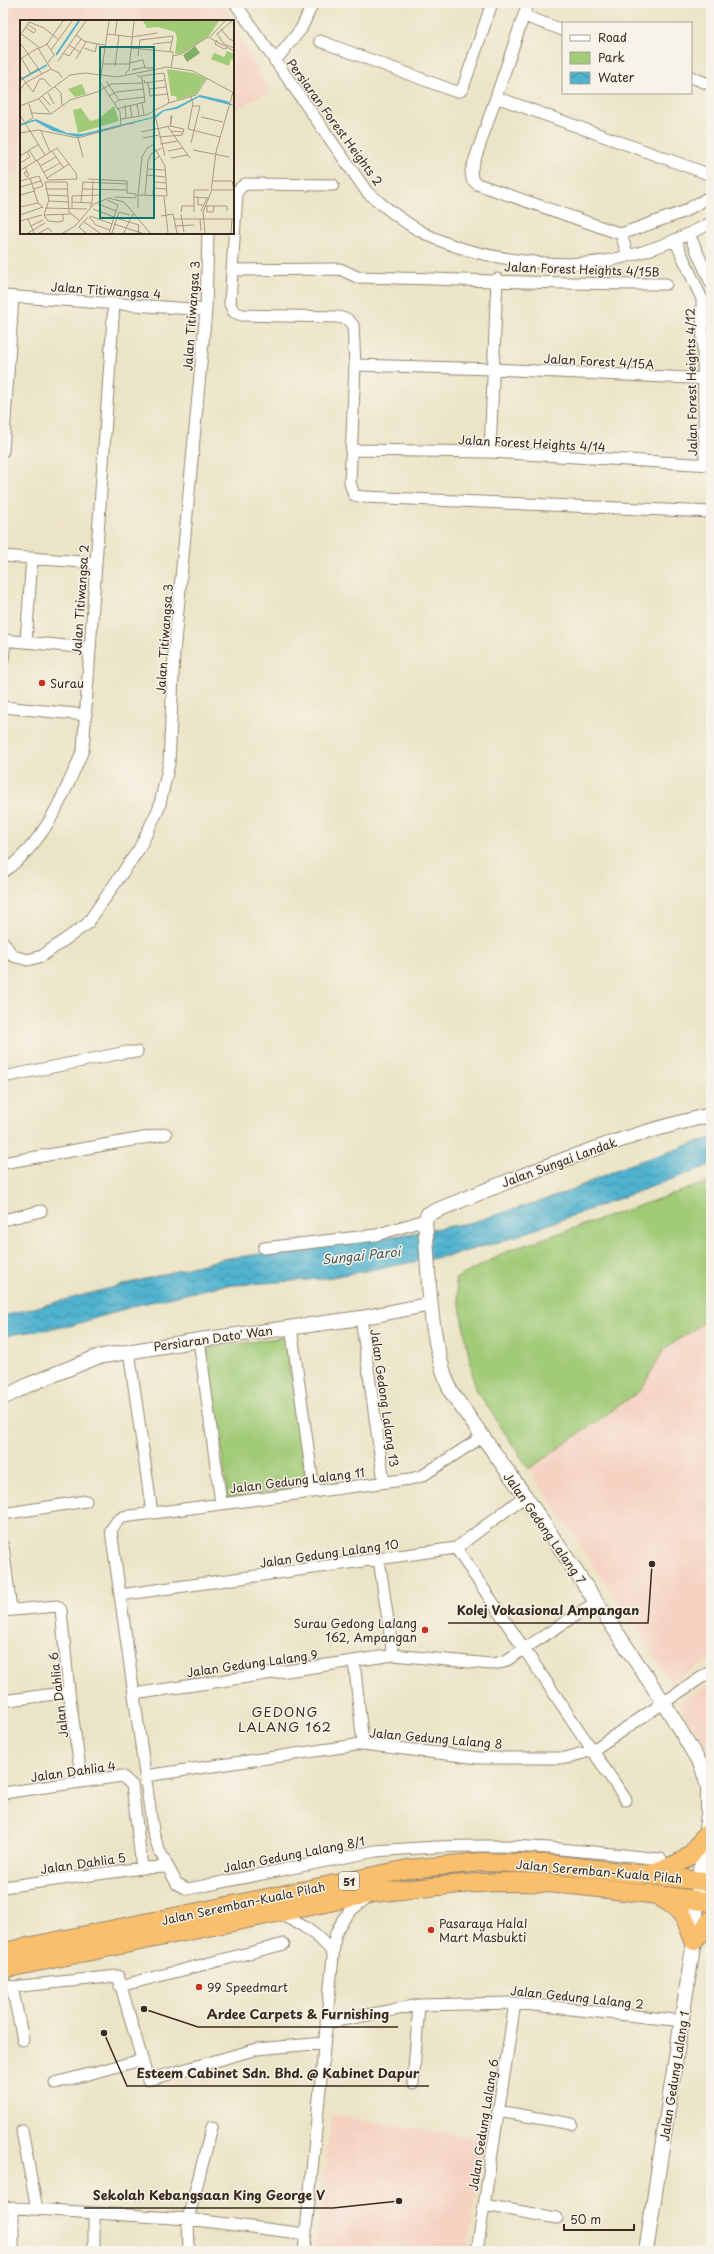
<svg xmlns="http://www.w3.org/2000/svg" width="714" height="2254" font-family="'Playpen Sans',sans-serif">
  <defs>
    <pattern id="water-waves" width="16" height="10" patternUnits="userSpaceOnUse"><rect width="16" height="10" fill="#50b2cf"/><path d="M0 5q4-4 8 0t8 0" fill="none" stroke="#4491a7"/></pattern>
  </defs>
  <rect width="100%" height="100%" fill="#f7f3e8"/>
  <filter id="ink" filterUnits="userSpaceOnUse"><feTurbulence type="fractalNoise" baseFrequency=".025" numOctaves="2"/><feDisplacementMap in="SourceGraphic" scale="8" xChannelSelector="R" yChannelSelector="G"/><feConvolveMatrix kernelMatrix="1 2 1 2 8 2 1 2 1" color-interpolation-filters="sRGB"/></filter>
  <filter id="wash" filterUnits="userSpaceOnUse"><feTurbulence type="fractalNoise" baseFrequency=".012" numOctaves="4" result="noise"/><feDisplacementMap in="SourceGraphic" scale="16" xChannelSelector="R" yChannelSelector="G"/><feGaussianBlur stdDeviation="0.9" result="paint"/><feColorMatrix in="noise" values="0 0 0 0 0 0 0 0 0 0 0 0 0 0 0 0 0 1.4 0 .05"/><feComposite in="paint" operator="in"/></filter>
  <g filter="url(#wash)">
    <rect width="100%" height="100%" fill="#ece4c6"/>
    <path fill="#f5d2c2" d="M3,3H218L226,9L232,21H21V174L3,176Z
      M233,23L269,92L233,110Z
      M711,1318V1660L671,1682L529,1469L641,1390L664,1349Z
      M711,1684V1757L678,1703Z
      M332,2115L485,2139L468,2251H315Z"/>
    <path fill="#a1cb77" stroke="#6e7a4a" d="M711,1181V1318L664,1349L641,1390L529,1469L475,1388L455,1279L510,1250Z
      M285,1337L307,1486L228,1498L207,1348Z"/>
    <path fill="url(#water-waves)" stroke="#466e76" d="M711,1138V1165L506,1240L452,1255L321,1279L220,1286L138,1305L70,1326L14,1334L3,1338V1316L222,1259L401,1235L473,1222L560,1195L625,1166Z"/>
  </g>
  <g filter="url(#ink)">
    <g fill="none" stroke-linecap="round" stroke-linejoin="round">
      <g stroke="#948772" stroke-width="13">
        <path id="minor" d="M235,3L367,192C385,207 403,222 424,233C471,258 552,269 605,261C642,255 678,240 711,223
          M528,3L471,171L472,179L477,184L621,234
          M524,16L563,30
          M320,41L454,91H460L463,88L492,3
          M275,61L301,29L313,3
          M691,77L711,85
          M496,97L711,175
          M333,185L245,184L237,191L230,304L234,312L242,315L337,317L347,319L353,325L355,365L350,483L354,495L364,497L711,512
          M621,234L683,212L711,196
          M621,234L628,256
          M689,234L711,283
          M675,240L702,299L705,465
          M232,270L340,269L357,277C460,279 563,285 666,284
          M3,296L206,310
          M355,365L493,369L711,379
          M352,450L490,452L711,465
          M3,451L13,297
          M490,452L497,279
          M3,556L95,563
          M3,640L89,648
          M26,642L32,558
          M3,660L5,640
          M3,707L86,715
          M3,872C45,843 64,795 83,750L114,304
          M3,942L13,956L28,960L42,956L87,924L139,849L159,808L169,764L174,653L206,310L208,233
          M3,1077L127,1052H137
          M3,1163L166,1134
          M3,1220L41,1211
          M264,1248L376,1235L425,1220
          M361,1318L384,1482
          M291,1327L314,1491
          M199,1340L221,1503
          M129,1351L152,1513
          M482,1437L422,1476L410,1479L123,1517L117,1521L111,1530L153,1831L158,1848L177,1884L188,1889L376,1851C433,1846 492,1844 549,1848C586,1851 623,1855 661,1859
          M3,1514L86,1501
          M3,1546L11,1610
          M456,1548L626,1800
          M379,1559L393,1655
          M120,1595L456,1548L525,1496
          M3,1611L57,1606L61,1610L69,1692L82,1782
          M354,1661L363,1744
          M134,1694L393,1655L491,1664L504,1662L596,1602
          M3,1701L69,1692
          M145,1776L363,1744L479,1758H566L593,1750L711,1671
          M3,1793L122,1776L132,1785L142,1868
          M3,1887L142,1868L167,1867
          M277,1913C300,1923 317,1933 333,1953
          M3,1983L12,1987L118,1976L148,2080L257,2049L324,2043
          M120,1986L284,1944
          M12,1987L23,2040
          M326,2023L419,2005L515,2003L683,2021
          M55,2083L141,2060
          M413,2083L419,2005
          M498,2111L572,2124
          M22,2131L37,2209
          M484,2205L557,2218
          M3,2207L188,2219L306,2234
          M13,2207V2251
          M94,2214V2251
          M189,2251L188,2219L212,2127
          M304,2251L335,1936C342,1918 351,1909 367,1898
          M477,2251L515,2003"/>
      </g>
      <g stroke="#948772" stroke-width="16">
        <path id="tertiary" d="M3,1398L28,1385L97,1357L199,1340L361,1318L431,1304
          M646,2251L694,1941L697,1900L708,1814V1787L702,1767L664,1703L525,1496L451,1392C428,1339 429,1276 425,1220L428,1214C520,1176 613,1137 711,1115"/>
      </g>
      <g stroke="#948772" stroke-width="20">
        <path id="trunk" d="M652,1873C681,1863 689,1862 705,1835L711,1845
          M661,1898C682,1909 686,1918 694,1941
          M694,1941L711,1920
          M3,1952L408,1869L482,1862L549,1864L711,1882
          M3,1969L374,1893C431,1887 488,1879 546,1883C601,1887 656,1895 711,1902"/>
      </g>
      <use href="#minor" stroke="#fff" stroke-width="11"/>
      <use href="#tertiary" stroke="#fff" stroke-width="14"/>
      <use href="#trunk" stroke="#f9bf6d" stroke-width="18"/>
    </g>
  </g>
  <g fill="#c8321e" stroke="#f7f3e8" stroke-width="1.5">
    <circle cx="42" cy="683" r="4"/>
    <circle cx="425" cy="1630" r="4"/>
    <circle cx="431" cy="1930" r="4"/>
    <circle cx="199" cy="1987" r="4"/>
  </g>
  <g text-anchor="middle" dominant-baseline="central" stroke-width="3" stroke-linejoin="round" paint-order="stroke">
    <rect fill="#f7f3e8" stroke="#73665b" stroke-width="1" x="339" y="1872" width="20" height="18" rx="3"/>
    <g font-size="11" font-weight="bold" fill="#3b2a1e">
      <text x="349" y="1881">51</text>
    </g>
    <g font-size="12" fill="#3b2a1e" stroke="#f7f3e8">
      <text transform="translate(335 122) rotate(54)">Persiaran Forest Heights 2</text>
      <text transform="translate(582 269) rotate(2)">Jalan Forest Heights 4/15B</text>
      <text transform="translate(106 290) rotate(4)">Jalan Titiwangsa 4</text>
      <text transform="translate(191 316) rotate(-86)">Jalan Titiwangsa 3</text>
      <text transform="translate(599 361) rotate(3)">Jalan Forest 4/15A</text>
      <text transform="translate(691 382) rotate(-91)">Jalan Forest Heights 4/12</text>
      <text transform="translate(532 443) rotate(3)">Jalan Forest Heights 4/14</text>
      <text transform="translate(80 600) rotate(-86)">Jalan Titiwangsa 2</text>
      <text transform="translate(164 639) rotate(-86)">Jalan Titiwangsa 3</text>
      <text transform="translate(559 1162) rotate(-20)">Jalan Sungai Landak</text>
      <text transform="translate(213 1338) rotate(-8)">Persiaran Dato' Wan</text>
      <text transform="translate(385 1398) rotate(82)">Jalan Gedong Lalang 13</text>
      <text transform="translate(297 1480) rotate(-7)">Jalan Gedung Lalang 11</text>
      <text transform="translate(545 1528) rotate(55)">Jalan Gedong Lalang 7</text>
      <text transform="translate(329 1553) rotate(-8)">Jalan Gedung Lalang 10</text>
      <text transform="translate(252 1663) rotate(-8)">Jalan Gedung Lalang 9</text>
      <text transform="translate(58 1695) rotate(-97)">Jalan Dahlia 6</text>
      <text transform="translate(436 1738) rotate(5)">Jalan Gedung Lalang 8</text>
      <text transform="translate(73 1771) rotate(-8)">Jalan Dahlia 4</text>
      <text transform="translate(294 1854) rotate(-11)">Jalan Gedung Lalang 8/1</text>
      <text transform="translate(83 1863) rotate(-8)">Jalan Dahlia 5</text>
      <text transform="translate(599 1871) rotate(5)">Jalan Seremban-Kuala Pilah</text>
      <text transform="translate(243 1903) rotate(-12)">Jalan Seremban-Kuala Pilah</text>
      <text transform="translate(577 1997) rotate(6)">Jalan Gedung Lalang 2</text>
      <text transform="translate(674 2076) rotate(-81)">Jalan Gedung Lalang 1</text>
      <text transform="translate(483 2125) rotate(-81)">Jalan Gedung Lalang 6</text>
    </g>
    <g font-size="12" fill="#3b2a1e" stroke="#f7f3e8" text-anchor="start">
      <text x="50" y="683">Surau</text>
      <text x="417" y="1623" text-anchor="end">Surau Gedong Lalang<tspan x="417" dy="14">162, Ampangan</tspan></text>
      <text x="439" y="1923">Pasaraya Halal<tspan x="439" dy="14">Mart Masbukti</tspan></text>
      <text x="207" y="1987">99 Speedmart</text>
    </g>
    <g font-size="13" font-style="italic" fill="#425a5c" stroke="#f7f3e8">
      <text transform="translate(361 1255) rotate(-6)">Sungai Paroi</text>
    </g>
    <g font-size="13" letter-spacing="1" fill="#3b2a1e" stroke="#f7f3e8">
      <text x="285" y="1711">GEDONG<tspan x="285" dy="15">LALANG 162</tspan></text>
    </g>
  </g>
  <g transform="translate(20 20)">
    <rect width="214" height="214" fill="#ece4c6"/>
    <path d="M123,1H199L189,16L162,33L155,34L157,17L155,12L138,7L127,8ZM62,64L66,74L55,77L48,69Z" fill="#a1cb77"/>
    <path d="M175,26L180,33L167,42L163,35Z" fill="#80af68"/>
    <path d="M207,31L214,34V40L211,39L209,46L191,39L194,33L204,37ZM147,49L173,53L186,58L176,74L157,80L156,76H151ZM94,86L99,101L58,113L53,90L61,88L70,101L78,99Z" fill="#a1cb77"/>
    <path d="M180,75L207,81L214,86L179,77L157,89L144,91L137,97L58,117L33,111L15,101L0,106V104L16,99L47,113L62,114L133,97L143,90L156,87Z" fill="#50b2cf"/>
    <path fill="none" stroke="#50b2cf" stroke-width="2" d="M36,35L59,1M0,60L27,45"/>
    <path fill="none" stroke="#a59a83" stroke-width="1" d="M212,1L197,14L204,24L214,28M5,7L14,13L16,10L7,4M201,9L209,19L214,21M0,13L20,28L27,24L43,1M2,13L9,2L24,8L39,20M87,14L112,17L137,13M56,15L64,21L77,24M95,15L97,1M190,17L205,1M197,20L195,24L204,29L207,28M1,24L22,54M133,24L152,22M49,25L61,33M64,28L75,32L77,24L85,25M111,28L153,32V36M31,30L52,1M43,33L49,36L61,19M0,36L11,54M118,36L120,20L153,16L150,32M0,39L18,28L31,49L39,53L42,58M56,39L66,22M38,41L66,1M109,43L123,40L125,48H134M27,44L34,35L27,24M82,44H109M95,46L99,15M151,47L153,36L161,34L188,17L214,31M112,50L125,47M105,54L109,50L114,1M0,55L13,72L19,60M121,56L144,53L149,83M2,59L19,48M19,59H24L31,67M124,60L125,63L145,60M86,61L99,80M128,63L130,76L147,74M35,67L41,73L42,85M129,69L146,67M0,70L5,63L31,49M28,73L34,84M22,76L30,85M89,76L96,72L124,69M171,77L173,83L168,109L200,117M19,79L30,93M122,83L124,95M94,84L99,80L125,77M117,84L119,96M105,85L106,98M110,85L112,97M0,86L18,79L50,55L65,53L97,57L147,47L173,51L214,73M97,89L125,82L122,58L117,55M134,91L145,136M12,93L31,94L50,80L77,72L91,64L123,63M0,95L25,135M181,97L203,102M101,99L126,95L149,83L176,75L187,58M6,102L13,98L9,84M102,105L114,103M150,106L152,96H151V104M148,107L170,138M21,111L30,132M151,111L163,112M121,112L150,106L164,109L162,115L139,117M0,113L18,110L58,118L101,106L100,92L80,62L89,1M58,118L63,137M123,118L139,115M171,123L180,86H172M140,124L158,121M9,130L16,141M173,130L209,137M32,131L44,148M148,131L163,128M0,136L19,124M151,138L168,135M0,143L10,137L7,132M20,146L36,137M5,147L9,156L7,157L4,153L7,151M127,149L145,150M134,149V141L139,136M1,150L37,128L56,153L57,159L28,160L17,140M24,152L40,143M127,155L145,157M10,158L18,183M27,158L49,144M68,159L107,161V173L116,174V177M0,161L19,156L23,166L14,169M193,161H212L214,170M134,162L146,163M0,167L21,161M133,168L147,169M25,169H48M62,169L107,170M192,170H214M0,175L15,171M27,175L48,176M125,175L128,141L131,134L141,128M133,176L134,156M95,177L116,178M144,177L148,213M174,177L189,178M178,177V185H183M87,180L98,185L89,213M29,181L48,182M52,182L72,183M61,182L63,162L107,164M78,184L96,191M185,186H207V191M187,186V192H193L194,186M0,187L18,183L23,187L0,195M70,187L72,183L73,161M25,188L67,189M52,188V176L80,175M118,188V175L122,137L127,128L133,125L145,146L147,176L118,175M73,189L94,197M181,191L187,178M161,192L162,186H174M174,192V170H189M161,194L164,212M24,195L29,180L25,162H47L49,192L60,201M24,195L28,201L38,202L43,201V195M24,195L51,194M70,196L92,204M141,196L153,194L157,213M69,197L76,205L90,210M96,198L119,205L118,213M8,199L14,213M154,199H214M180,199L181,211M0,201L22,195M64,202L80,213M94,204L106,208L113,194M11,206L23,200M155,206L174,205M8,213L25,203M19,213L28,208L32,212M43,213L55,206L74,184L89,178L104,182L130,213M66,213L59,207L68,197M92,213L99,192L110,195M104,213L106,208L122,213M185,213L183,192L191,172L196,132L213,72M211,213L212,199"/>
    <path fill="#0f766e" fill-opacity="0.15" stroke="#0f766e" stroke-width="2" d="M80,27H134V198H80Z"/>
    <rect width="214" height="214" fill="none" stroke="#3b2a1e" stroke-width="2"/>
  </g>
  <path fill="none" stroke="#3b2a1e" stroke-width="1.5" d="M652 1564L648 1623H448M144 2009L198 2027H398M104 2033L127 2086H429M399 2201L333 2208H84"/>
  <g fill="#3b2a1e" stroke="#f7f3e8" stroke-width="1.5">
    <circle cx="652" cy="1564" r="4"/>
    <circle cx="144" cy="2009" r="4"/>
    <circle cx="104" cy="2033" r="4"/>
    <circle cx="399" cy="2201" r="4"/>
  </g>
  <g font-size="13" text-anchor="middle" font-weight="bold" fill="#3b2a1e" stroke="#f7f3e8" stroke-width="3" stroke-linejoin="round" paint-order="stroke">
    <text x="548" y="1615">Kolej Vokasional Ampangan</text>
    <text x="298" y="2019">Ardee Carpets &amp; Furnishing</text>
    <text x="278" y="2078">Esteem Cabinet Sdn. Bhd. @ Kabinet Dapur</text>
    <text x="209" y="2200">Sekolah Kebangsaan King George V</text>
  </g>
  <rect width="714" height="2254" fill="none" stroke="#f7f3e8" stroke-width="16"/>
  <rect x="562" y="22" width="130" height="72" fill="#f7f3e8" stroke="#aca397"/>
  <rect x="570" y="35" width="20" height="6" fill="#ffffff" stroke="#aca397"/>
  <text x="598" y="42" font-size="12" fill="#3b2a1e">Road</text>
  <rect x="570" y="52" width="20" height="12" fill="#a1cb77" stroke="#aca397"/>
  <text x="598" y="62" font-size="12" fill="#3b2a1e">Park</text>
  <rect x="570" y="72" width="20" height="12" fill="url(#water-waves)" stroke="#aca397"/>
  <text x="598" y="82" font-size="12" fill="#3b2a1e">Water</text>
  <path d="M564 2224v6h70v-6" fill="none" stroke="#3b2a1e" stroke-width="2"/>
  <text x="570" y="2224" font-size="12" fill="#3b2a1e" stroke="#f7f3e8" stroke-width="3" paint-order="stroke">50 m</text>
</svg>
